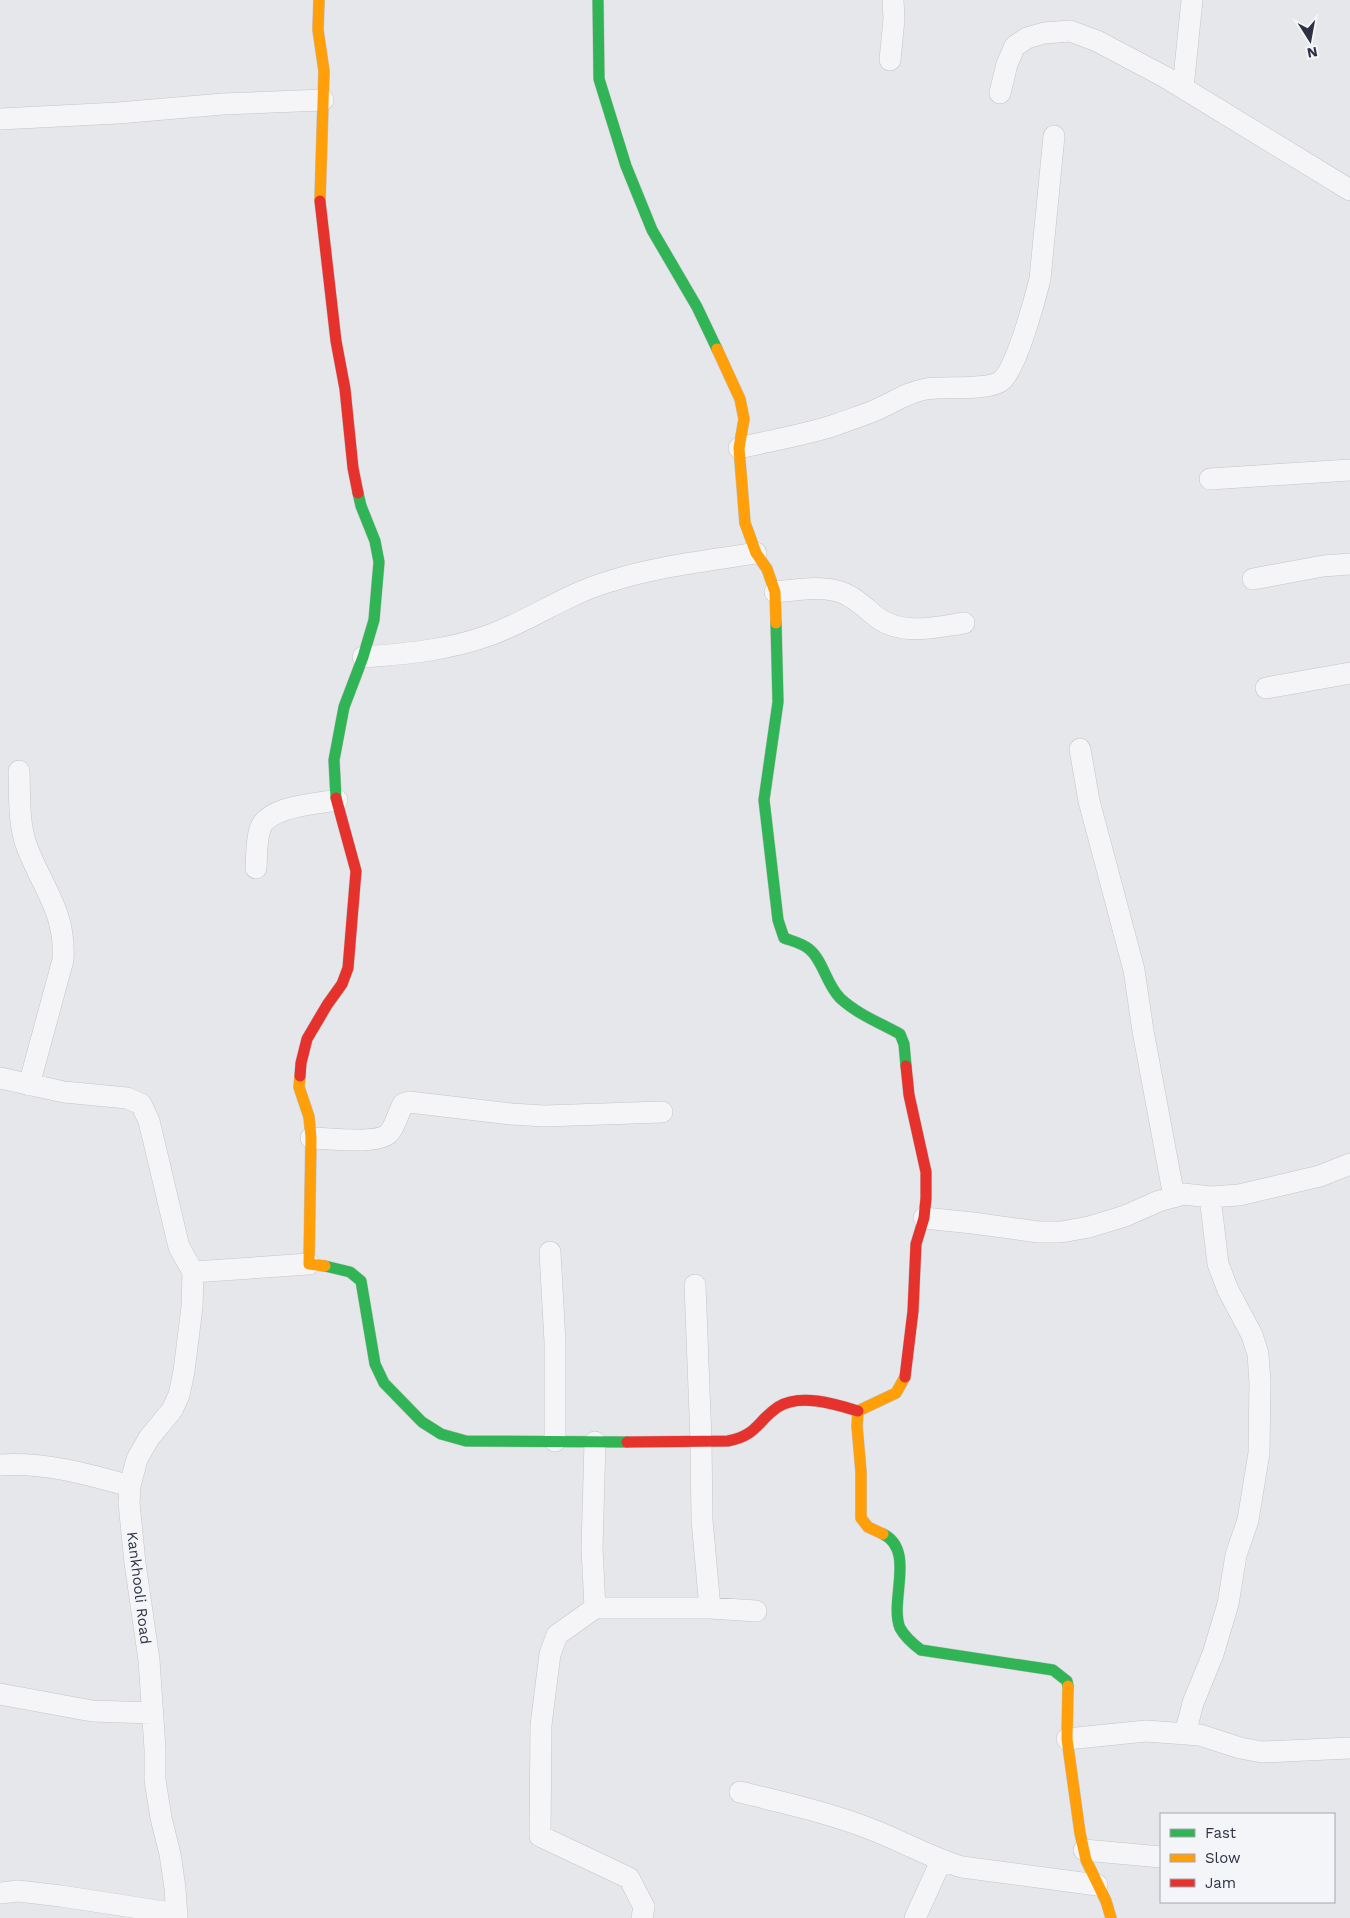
<svg xmlns="http://www.w3.org/2000/svg" width="1350" height="1918" font-family="'Work Sans',sans-serif">
  <rect width="100%" height="100%" fill="#e6e7ea"/>
  <g fill="none" stroke-linecap="round" stroke-linejoin="round">
    <g stroke="#c4c5c8" stroke-width="22">
      <path id="street" d="M890,60L894,19L893,0
        M1183,88L1192,0
        M1000,93L1007,64L1015,46L1027,38L1044,33L1070,31L1097,41L1165,77L1350,190
        M0,119L118,113L223,104L323,100
        M739,448C772,440 806,435 838,424C851,419 865,415 878,409C894,402 908,392 926,389C944,386 988,391 1001,381C1016,370 1035,299 1040,279L1054,136
        M1210,479L1350,470
        M1253,579L1323,566L1350,564
        M775,592C794,590 817,586 837,591C852,594 866,609 878,618C903,636 937,627 964,623
        M363,657C406,654 449,650 490,635C531,620 568,593 611,581C658,566 708,561 756,553
        M1266,688L1350,673
        M1080,749L1089,801L1134,970L1143,1031L1174,1197
        M19,771C20,795 18,824 27,847C43,889 66,912 63,960L29,1085
        M256,868C257,855 256,841 260,829C267,806 316,804 337,800
        M0,1078L64,1092L127,1098L141,1104L149,1121L179,1247L193,1272
        M311,1138C327,1138 378,1145 389,1133C396,1125 398,1113 403,1104L409,1102L511,1114L544,1116L662,1112
        M924,1218L973,1223L1038,1232H1061L1089,1227L1125,1216L1159,1201L1184,1194L1210,1197L1239,1195L1320,1176L1350,1164
        M550,1252L555,1342V1441
        M193,1272L309,1264
        M695,1285L701,1441L702,1520L710,1608
        M595,1442L592,1548L595,1608
        M0,1465C45,1462 87,1474 130,1486
        M0,1694L92,1711L152,1713
        M1185,1734L1193,1703L1213,1654L1228,1604L1236,1555L1248,1520L1259,1453L1260,1382L1258,1354L1252,1335L1228,1290L1218,1264L1210,1197
        M1067,1739L1146,1731L1200,1735L1240,1748L1262,1752L1350,1748
        M740,1792C785,1803 830,1813 873,1830C904,1842 931,1858 962,1867L1097,1885
        M1084,1850L1161,1857
        M0,1893L18,1891L61,1896L177,1914
        M177,1918L175,1888L170,1854L161,1818L155,1780V1749L149,1660L135,1563L129,1503L130,1486L137,1459L149,1438L172,1410L179,1395L184,1371L192,1307L193,1272
        M642,1918L644,1907L629,1878L540,1836L541,1725L550,1654L557,1635L595,1608H710L756,1611
        M915,1918L941,1861"/>
    </g>
    <g stroke="#c4c5c8" stroke-width="12">
      <path id="fast" d="M598,0L599,79L626,166L652,230L697,307L717,349
        M776,623L778,702L764,800L778,920L784,938C792,941 802,943 809,949C823,960 826,984 840,998C857,1014 880,1023 900,1034L904,1044L906,1066
        M336,798L334,760L344,707L363,657L374,620L379,562L375,541L361,506L358,493
        M325,1266L350,1272L361,1281L375,1364L384,1383L422,1422L441,1434L466,1441L627,1442
        M883,1534C916,1550 889,1601 900,1628C905,1637 913,1644 921,1650L1053,1670L1067,1681L1068,1686"/>
    </g>
    <g stroke="#c4c5c8" stroke-width="12">
      <path id="slow" d="M319,0L318,30L324,71L320,201
        M717,349L740,399L744,419L739,448L745,523L756,553L767,569L775,592L776,623
        M300,1076L299,1087L309,1117L311,1138L309,1264L325,1266
        M883,1534L868,1527L861,1518V1472L857,1426L858,1411L896,1393L905,1377
        M1068,1686L1067,1739L1080,1833L1086,1860L1106,1901L1111,1918"/>
    </g>
    <g stroke="#c4c5c8" stroke-width="12">
      <path id="jam" d="M320,201L336,341L345,389L353,468L358,493
        M300,1076L301,1063L307,1039L327,1005L342,984L348,968L356,871L336,798
        M905,1377L913,1311L916,1244L924,1218L926,1198V1172L909,1095L906,1066
        M627,1442L728,1441C758,1435 757,1421 778,1407C800,1393 835,1404 858,1411"/>
    </g>
    <use href="#street" stroke="#f5f5f7" stroke-width="21"/>
    <use href="#fast" stroke="#30b455" stroke-width="11"/>
    <use href="#slow" stroke="#ff9f0a" stroke-width="11"/>
    <use href="#jam" stroke="#e5322d" stroke-width="11"/>
  </g>
  <g text-anchor="middle" dominant-baseline="central" stroke-width="5" stroke-linejoin="round" paint-order="stroke">
    <g font-size="15" fill="#2d3143" stroke="#f4f5f9">
      <text transform="translate(139 1588) rotate(83)">Kankhooli Road</text>
    </g>
  </g>
  <rect x="1160" y="1813" width="175" height="90" fill="#f4f5f9" stroke="#a4a7b0"/>
  <rect x="1170" y="1829" width="25" height="8" fill="#30b455" stroke="#a4a7b0"/>
  <text x="1205" y="1838" font-size="15" fill="#2d3143">Fast</text>
  <rect x="1170" y="1854" width="25" height="8" fill="#ff9f0a" stroke="#a4a7b0"/>
  <text x="1205" y="1863" font-size="15" fill="#2d3143">Slow</text>
  <rect x="1170" y="1879" width="25" height="8" fill="#e5322d" stroke="#a4a7b0"/>
  <text x="1205" y="1888" font-size="15" fill="#2d3143">Jam</text>
  <g transform="translate(1310 40) rotate(169)" stroke="#f4f5f9" stroke-width="4" paint-order="stroke">
  <path d="M0-4L9 19L0 12L-9 19Z" fill="#2d3143"/>
  <text y="-8" font-size="14" font-weight="bold" text-anchor="middle" fill="#2d3143">N</text>
  </g>
</svg>
